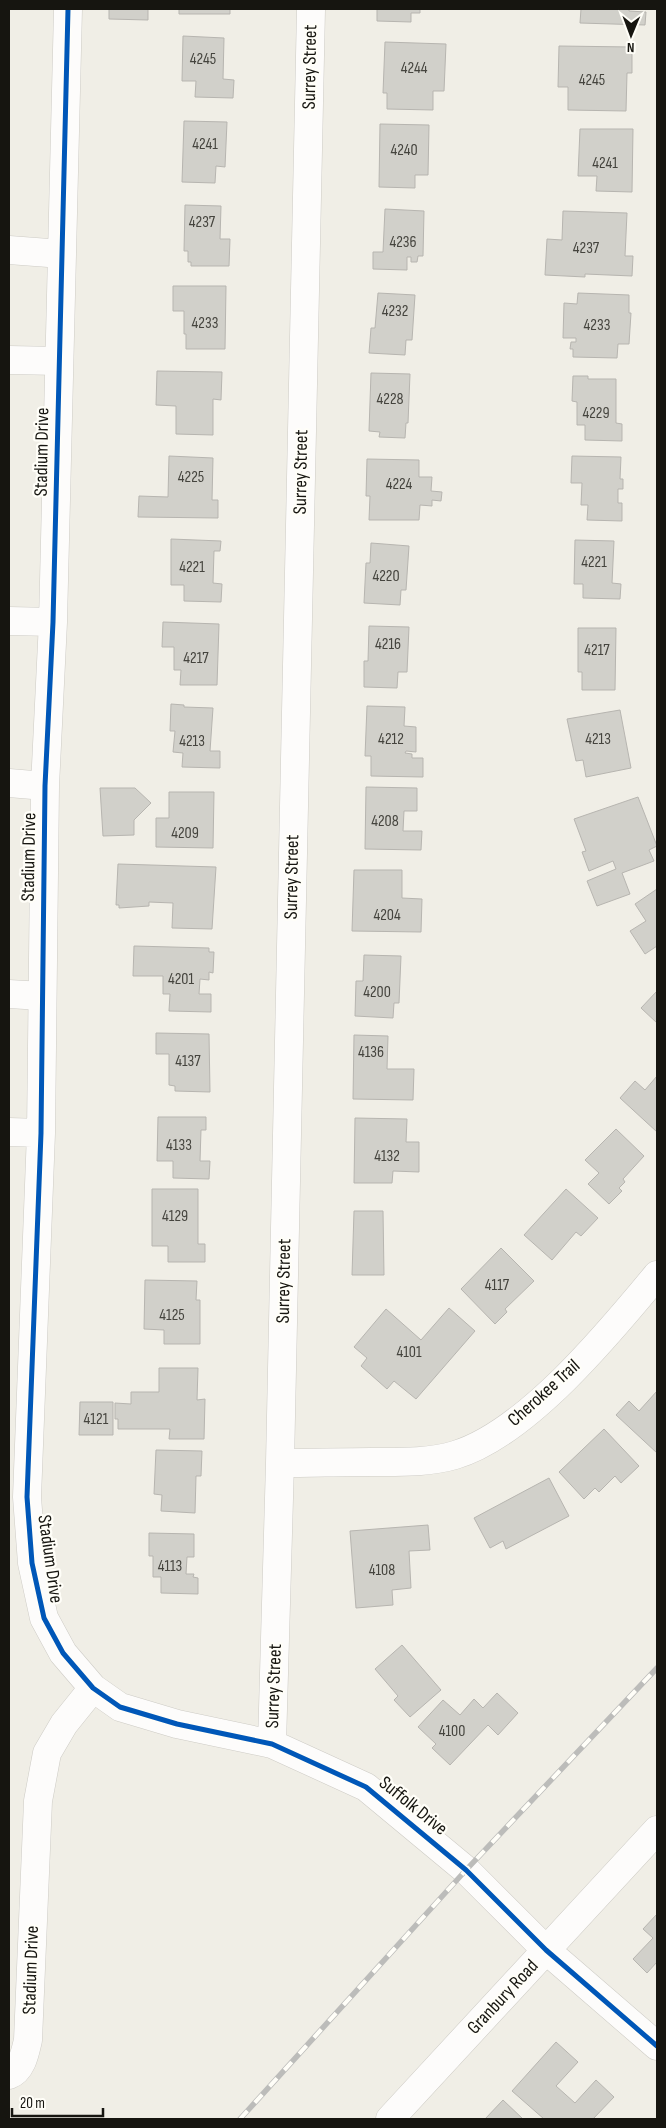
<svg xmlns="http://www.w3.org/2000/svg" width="666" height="2128" font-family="'Sofia Sans Condensed',sans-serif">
  <rect width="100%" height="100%" fill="#f0eee6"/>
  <path fill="#d1d0ca" stroke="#b7b5b0" d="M109,9H148V20L109,19Z
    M179,9H230V14H179Z
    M377,9H420V13H411V22L377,21Z
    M581,9H629V11L646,12L645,25L580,23Z
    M183,36L224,38L223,79L234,80L233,98L195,97L196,81H182Z
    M385,42L446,44L444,91H433V110L387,109V93H383Z
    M559,46L632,47V73H627L626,111L568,110V87H558Z
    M184,121L227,122L225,167L216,166L215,183L182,182Z
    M380,124L429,125L428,175H415V188L379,187Z
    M580,129H633L632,192L596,191L597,176H578Z
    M185,205L221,206L220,239H230L229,266H191V262H188V251H184Z
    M385,209L424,211L423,256H418L417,262H411V257H407V270L373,269V252H383Z
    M563,211L627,213L625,256H633L632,276L585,274V277L545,275L547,239L562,240Z
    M173,286H226L225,349H186V334H184V311H173Z
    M378,293L415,295L412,340H406L405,355L369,353L371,328H375Z
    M578,293L629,295V313H631L629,344H618L617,358L573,357V349H570L571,342H576V338H563L564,303L577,304Z
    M157,371L222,372L221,400L213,399V435L176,434V406L156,405Z
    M371,373L410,374L408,423H406L405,438L379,437L380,432L369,431Z
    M573,376H588V379H616V423L622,424V441L585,440V425H577V402L572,401Z
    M169,456L213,458L212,500H218V518L138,517L139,496L168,497Z
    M572,456L621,457L620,479H623V489H618V503H622V521L587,520L588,505H581L582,483H571Z
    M367,459L419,460V477H432L431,491L442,492L441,501L432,500V506L420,505L419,520H369L370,496H366Z
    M171,539L221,541L220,551H214L213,583L222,584L221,602L184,601V585H171Z
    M575,540L614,541L612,583L621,584L620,599L583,598V584H574Z
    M371,543L409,546L406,590H401L400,605L364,603L366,563H370Z
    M163,622L219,624L217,685H180L181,670H174V647H162Z
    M369,626L409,627L407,672H398L397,688L364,687V661H368Z
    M578,628H616L615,690H582V672H578Z
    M171,704L184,705V707L213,708L210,751H220V768L182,767L183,753L173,752L175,731H170Z
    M367,706L405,707L404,726L416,727V752L406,751L405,753L412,754V758H423V777L371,776V756H365Z
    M620,710L631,768L586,777L583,760L576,761L567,719Z
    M366,787L417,788V811H404L403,831H422L421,850L365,849Z
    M100,788H135L151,803L134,820V835L103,836Z
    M169,792H214L213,848L156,847V818H169Z
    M638,797L657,846L649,850L654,861L622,873L630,894L597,906L587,881L616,869L613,861L589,871L582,852L586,851L574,819Z
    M118,864L216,867L212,929L172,928L173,903L149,902V906L119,908V905H116Z
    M354,870H402V898L422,899L421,932L352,931Z
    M657,889V946L645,954L630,931L646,921L635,904Z
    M134,946L209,948V952H214L213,973L209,972V980L200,979L199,994H211V1012L169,1011L170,994H163V976H133Z
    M364,955L401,956L399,1003H394L393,1018L355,1016L356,981H363Z
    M657,991V1023L641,1008Z
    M156,1033L209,1034L210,1092L175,1091V1086L169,1085V1054H156Z
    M354,1035L388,1036L387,1069H414L413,1100L353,1099Z
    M657,1076V1132L620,1098L635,1081L645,1090Z
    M158,1117H206V1130H201L200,1161H210L209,1179L173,1178V1161H157Z
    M355,1118L407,1119L406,1142H419V1172L393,1171L392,1183H354Z
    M616,1129L644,1156L623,1179L625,1182L619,1188L622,1191L609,1204L588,1184L599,1173L585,1160Z
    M152,1189H198V1244H205V1262H168V1246H152Z
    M566,1189L598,1218L581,1236L576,1232L552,1260L524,1235Z
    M354,1211H383L384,1275H352Z
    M501,1248L534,1281L505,1309L507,1312L495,1324L461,1289Z
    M145,1280L197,1281L196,1300H200V1344H164V1330L144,1329Z
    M449,1308L475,1331L416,1399L394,1381L387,1389L361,1366L367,1358L354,1347L386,1309L421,1340Z
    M159,1368H198L197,1400L205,1399L204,1439H169L170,1429H118V1419H115V1403L131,1404V1392H159Z
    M657,1391V1453L616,1415L629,1401L639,1411Z
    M80,1402H113V1435H79Z
    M604,1429L639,1466L621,1483L615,1476L599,1492L595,1488L584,1499L559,1472Z
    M156,1450L202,1451L201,1476H196L195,1513L161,1511L162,1495L154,1494Z
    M549,1478L569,1516L506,1549L503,1541L490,1548L474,1518Z
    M428,1525L430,1550L409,1551L411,1588L392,1590L393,1605L356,1608L350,1531Z
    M149,1533L194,1534V1557H187L186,1574H194L193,1577L198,1578V1594L161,1593V1577H153V1556H149Z
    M402,1645L441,1690L410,1717L394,1700L398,1696L375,1669Z
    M497,1693L518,1713L498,1735L488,1725L450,1765L432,1748L436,1744L418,1727L443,1700L460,1715L474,1699L483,1708Z
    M657,1914V1962L647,1973L633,1959L653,1938L643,1929Z
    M556,2042L578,2062L556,2086L575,2103L596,2080L614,2097L593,2119H544L512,2091Z
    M503,2100L523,2119H485Z"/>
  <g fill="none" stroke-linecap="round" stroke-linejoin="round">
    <g stroke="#cdcbc5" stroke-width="29">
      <path id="minor" d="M68,9L53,622L45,786L41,1133L27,1497L32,1563L44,1618L63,1653L93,1688L120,1707L177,1724L272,1744L366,1787L466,1870L546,1950L657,2046
        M9,250L62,254
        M9,360L59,361
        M9,621L53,622
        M9,783L45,786
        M9,994L42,996
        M9,1132L41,1133
        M280,1463C310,1463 341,1462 371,1462C398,1462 429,1463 455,1455C526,1434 610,1332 657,1275
        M272,1744L280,1463L311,9
        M9,2075C22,2070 25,2053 28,2040L38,1801L47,1753L64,1724L93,1688
        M390,2119L657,1830"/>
    </g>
    <use href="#minor" stroke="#fdfcfb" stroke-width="28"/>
    <g stroke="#bcbcba" stroke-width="5.5">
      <path id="rail" d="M240,2119L466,1870L657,1668"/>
    </g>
    <use href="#rail" stroke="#fffef8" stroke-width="4" stroke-dasharray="11" stroke-linecap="butt"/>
    <g stroke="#fffef8" stroke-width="8">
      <path id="cycleway" d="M68,9L53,622L45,786L41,1133L27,1497L32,1563L44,1618L63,1653L93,1688L120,1707L177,1724L272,1744L366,1787L466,1870L546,1950L657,2046"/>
    </g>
    <use href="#cycleway" stroke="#0057b8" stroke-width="5"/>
  </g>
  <g text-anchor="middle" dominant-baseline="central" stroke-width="4.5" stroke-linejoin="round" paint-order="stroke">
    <g font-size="16" fill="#45443e">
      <text x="203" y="59">4245</text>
      <text x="414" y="68">4244</text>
      <text x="592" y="80">4245</text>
      <text x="205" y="144">4241</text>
      <text x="404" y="150">4240</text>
      <text x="605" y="163">4241</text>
      <text x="202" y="222">4237</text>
      <text x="403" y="242">4236</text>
      <text x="586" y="248">4237</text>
      <text x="395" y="311">4232</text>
      <text x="205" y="323">4233</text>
      <text x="597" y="325">4233</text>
      <text x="390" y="399">4228</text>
      <text x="596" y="413">4229</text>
      <text x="191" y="477">4225</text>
      <text x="399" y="484">4224</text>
      <text x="594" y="562">4221</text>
      <text x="192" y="567">4221</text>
      <text x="386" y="576">4220</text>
      <text x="388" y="644">4216</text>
      <text x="597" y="650">4217</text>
      <text x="196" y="658">4217</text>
      <text x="391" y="739">4212</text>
      <text x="598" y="739">4213</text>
      <text x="192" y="741">4213</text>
      <text x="385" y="821">4208</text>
      <text x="185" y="833">4209</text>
      <text x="387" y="915">4204</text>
      <text x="181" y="979">4201</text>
      <text x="377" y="992">4200</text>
      <text x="371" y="1052">4136</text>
      <text x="188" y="1061">4137</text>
      <text x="179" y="1145">4133</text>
      <text x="387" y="1156">4132</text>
      <text x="175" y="1216">4129</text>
      <text x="497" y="1285">4117</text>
      <text x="172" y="1315">4125</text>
      <text x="409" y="1352">4101</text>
      <text x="96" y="1419">4121</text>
      <text x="170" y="1566">4113</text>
      <text x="382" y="1570">4108</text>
      <text x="452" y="1731">4100</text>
    </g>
    <g font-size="19" fill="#161510" stroke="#fffef8">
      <text transform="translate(310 67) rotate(-89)">Surrey Street</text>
      <text transform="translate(42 452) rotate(-89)">Stadium Drive</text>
      <text transform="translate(301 472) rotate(-89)">Surrey Street</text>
      <text transform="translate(29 857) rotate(-89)">Stadium Drive</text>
      <text transform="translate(292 877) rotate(-89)">Surrey Street</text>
      <text transform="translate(284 1281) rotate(-89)">Surrey Street</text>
      <text transform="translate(544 1393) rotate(-42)">Cherokee Trail</text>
      <text transform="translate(50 1559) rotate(82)">Stadium Drive</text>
      <text transform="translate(274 1686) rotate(-88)">Surrey Street</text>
      <text transform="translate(413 1806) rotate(39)">Suffolk Drive</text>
      <text transform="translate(31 1970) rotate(-88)">Stadium Drive</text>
      <text transform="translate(503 1997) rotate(-47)">Granbury Road</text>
    </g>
  </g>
  <rect width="666" height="2128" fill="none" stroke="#161510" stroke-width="20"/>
  <g transform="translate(631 35) rotate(181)" stroke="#fffef8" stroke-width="4" paint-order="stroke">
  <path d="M0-4L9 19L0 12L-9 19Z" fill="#161510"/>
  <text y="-8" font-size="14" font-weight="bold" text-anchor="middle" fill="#161510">N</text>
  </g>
  <path d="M12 2108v8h91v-8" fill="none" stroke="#161510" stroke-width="2.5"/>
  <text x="20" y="2108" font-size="15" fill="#161510" stroke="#fffef8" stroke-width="4" paint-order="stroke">20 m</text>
</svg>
